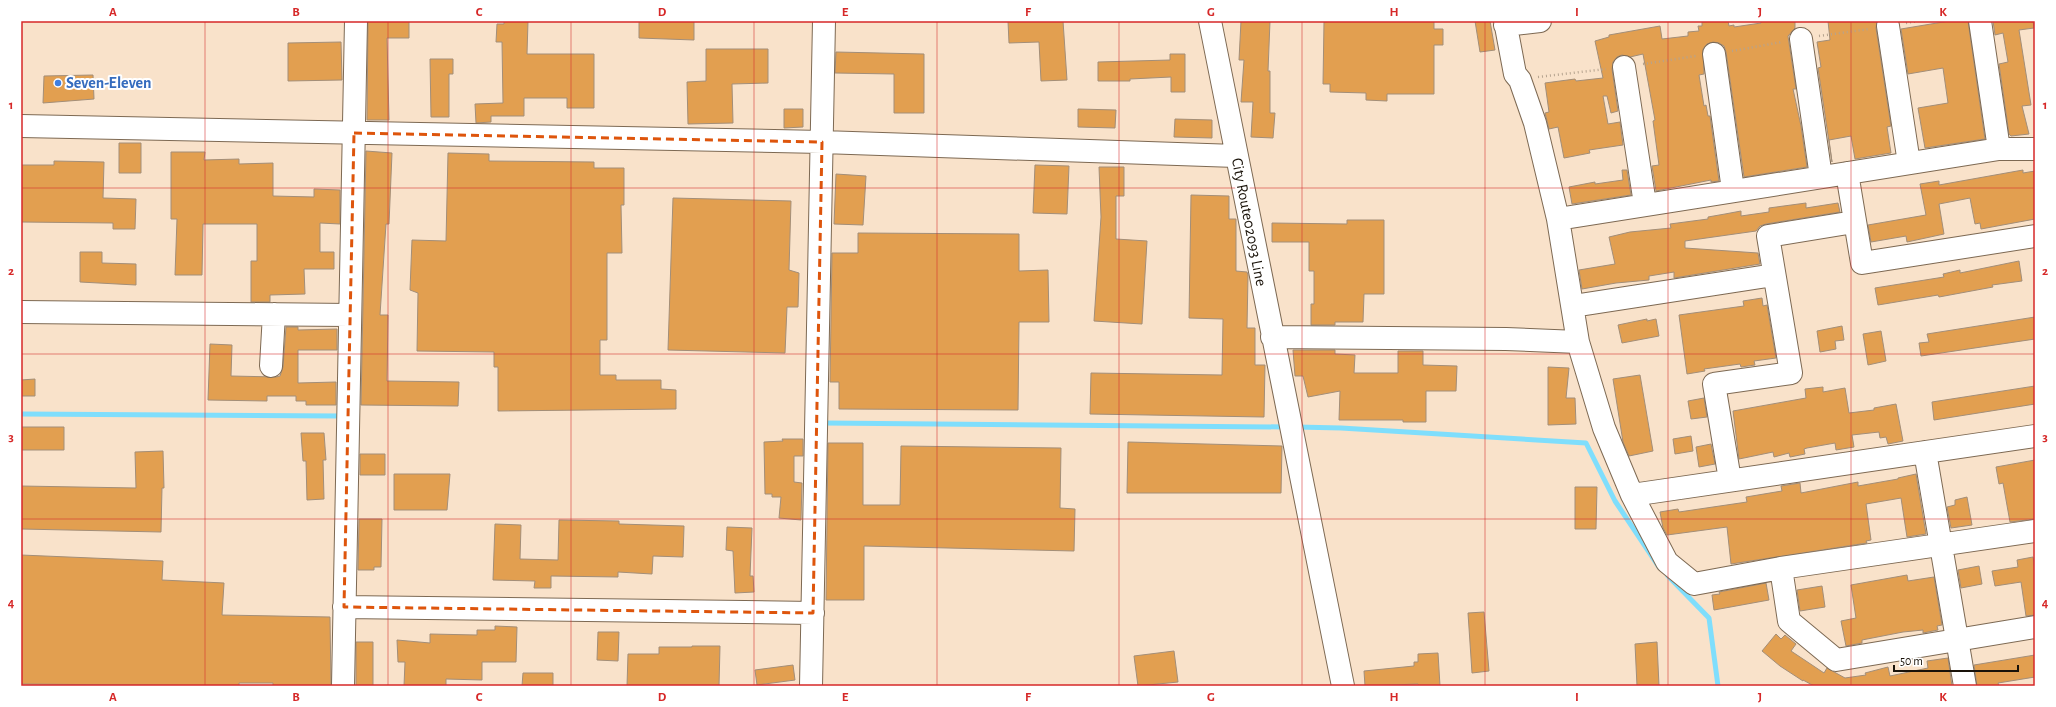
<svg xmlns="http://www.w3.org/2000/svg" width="2056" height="707" font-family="'Alegreya Sans',sans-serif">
  <rect width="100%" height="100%" fill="#f9e2ca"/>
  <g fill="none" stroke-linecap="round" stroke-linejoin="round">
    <path stroke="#7fdefc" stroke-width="5" d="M21,414L341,416
      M824,423L1285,427
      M1297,427L1341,428L1586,443L1615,501L1659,567
      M1668,576L1709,618L1718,686"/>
  </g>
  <path fill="#e29f50" stroke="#a38e78" d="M368,21H409V38H387L389,120H367Z
    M504,21H528L527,54H594V108H567V98H524V116H491V122L476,123L475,104L503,103L502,42H496L497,24H504Z
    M639,21H694V40L639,38Z
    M1008,21H1063L1067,80L1041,81L1039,42L1009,43Z
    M1241,21H1270L1268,71H1270V113H1275L1273,138L1251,137L1253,102H1241L1244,60H1239Z
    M1333,21H1434V29H1443V45H1434V94H1387V101L1366,100V93L1330,92V84H1323L1324,22Z
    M1475,21H1490L1495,50L1480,52Z
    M1712,21H1728L1729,26L1734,25V27L1761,23V21H1795V28L1788,36L1796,89H1793L1801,126L1807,167L1744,177L1726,52L1724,46L1719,43L1713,42L1707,44L1703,49L1704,74L1699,75L1704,106L1706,105L1708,116H1710L1719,181L1711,182V180L1656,191L1652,166L1659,165L1653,121L1655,120L1643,54L1630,57L1622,55L1617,57L1613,62L1612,69L1618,111L1611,113L1607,96H1603L1608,124L1620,122L1623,145L1589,150L1590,153L1564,158L1558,127L1549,129L1545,113L1549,112L1545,83L1575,79L1576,81L1603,78L1595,41L1609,37V35L1660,26L1662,39L1688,36V32L1699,31L1698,26H1702V22Z
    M1828,21H1877L1876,28L1891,126L1887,127L1891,153L1855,159L1851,136L1829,140L1832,162L1818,68L1821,67L1817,42L1830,40Z
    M1949,21H1968L1985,139L1925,148L1918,108L1948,103L1943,68L1908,74L1901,29Z
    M1993,21H2033L2034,28L2019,30L2031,105L2022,106L2029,134L2011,136L2009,134L1999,64L2008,62L2003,33L1995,35Z
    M341,42L342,80L288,81V43Z
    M706,49H768V83L732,84L733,123L688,124L687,82L706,81Z
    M836,52L924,54V113H894V74L835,73Z
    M1170,54H1185V92H1171V77L1130,79V81H1098V62L1170,60Z
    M430,59H453V74H449V117H431Z
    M93,75L94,99L43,103L44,76Z
    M784,109H803V127L784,128Z
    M1078,109L1116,110L1115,128L1078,127Z
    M1175,119L1212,120V138L1174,137Z
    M119,143H141V173H119Z
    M366,151L392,153L389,224H386L380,315H388L387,381L459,382L458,406L361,405Z
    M171,152H205L204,160L239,159V164L273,163V196L314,197V189L340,190V224L320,223V252H334V269H304L305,294L270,295V302H251V261H257V224H203L202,275H175L177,219H171Z
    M448,153L489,154V161L594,162V168H624V205H621L622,253H607V340H600V375H616V380H661V389L676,390V409L498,411V367H494V352L417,351L418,293L410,290L412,240L446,241Z
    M54,161L104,162L103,198L136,199L135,229H113V223L21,222V165H54Z
    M1035,165L1069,166L1067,214L1033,213Z
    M1099,167H1124V196H1116V239L1147,241L1142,324L1094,321L1101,217Z
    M1622,170H1627L1631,195L1572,204L1569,187L1595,182V184L1623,180Z
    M2023,170V173L2035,171V219L1981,229L1980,223L1975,224L1970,198L1939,204L1944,234L1907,242L1906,236L1871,242L1868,225L1926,215L1920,184L1939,181V185Z
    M836,174L866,176L863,225L834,224Z
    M1191,195L1229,196V219H1236V271L1247,272L1248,275L1247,328H1255V365H1265L1264,417L1090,414L1091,373L1222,375L1223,319L1189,318Z
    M673,198L791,201L789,270L799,273L798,307H787L785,353L668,350Z
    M1806,203V208L1838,203L1840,212L1766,224L1760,226L1756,231L1685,241V248L1758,253L1760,264L1674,278V272L1649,276V280L1616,283L1582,289L1579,270L1615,264L1609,237L1630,232L1671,228L1670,224L1708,219V217L1725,214L1741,211V216L1769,212V208Z
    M1347,220H1384V294H1364L1363,322H1335V325H1311V304H1314V271H1309V242H1272V223L1347,224Z
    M858,233L1019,234V271L1048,270L1049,322H1019L1018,410L839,409V382H830L832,253H858Z
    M80,252H102V263L136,264V285L80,282Z
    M2019,261L2022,281L1992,285L1993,287L1939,297L1938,295L1878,305L1875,288L1944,277L1943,274L1960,270V273Z
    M1762,298L1763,306L1767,305L1776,358L1754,361L1755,365L1741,367L1740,364L1704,369L1705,371L1687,374L1679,315L1744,306L1743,301Z
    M2035,317V339L1921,356L1919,343L1929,342L1927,334Z
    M1647,319V321L1656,319L1659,336L1622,343L1618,325Z
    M1842,326L1844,340L1835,341L1836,349L1820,352L1817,331Z
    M286,327H298V330L337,329V350H298V383L336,382V405H306V401H296V396H267V401L208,400L210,344L232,345L231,376L276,377L280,376L283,367Z
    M1881,331L1886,361L1868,365L1863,334Z
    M1293,350H1335V354L1355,355L1354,373H1398V351H1423V365L1457,366L1456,391H1426V422H1403V420H1339L1340,391L1308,397L1303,376H1295Z
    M1548,367L1569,368L1566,398H1575L1576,424L1548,425Z
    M1640,375L1653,451L1629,456L1623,442L1613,379Z
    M35,379V396H21V380Z
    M2035,386V404L1934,420L1932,402Z
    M1823,387V392L1845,388L1849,413L1874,410V408L1896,404L1903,441L1888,444L1886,437L1880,438L1879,432L1852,435L1854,447L1836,450L1835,443L1807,448L1804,449L1805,454L1790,457L1789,453L1774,457L1773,452L1739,459L1733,411L1806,398L1805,389Z
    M1704,398L1707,417L1691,419L1688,401Z
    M21,427H64V450H21Z
    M301,433H324L326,460H323L324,499L307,500L306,461H303Z
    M1691,436L1693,451L1675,454L1673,439Z
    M782,439H803V456H794V482L802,483L801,520L779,518L781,497H772V494H765L764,442L783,441Z
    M1128,442L1282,446L1281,493H1127Z
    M828,443H863V505H900L901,446L1061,448L1060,508L1075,509L1074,551L864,546V600H826Z
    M1711,444L1715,464L1699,467L1696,447Z
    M163,451L164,488H162L161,532L21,529V486L136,488L135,452Z
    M360,454H385V475H360Z
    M2035,460V519L2010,522L2003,483L1999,484L1996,467Z
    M394,474H450L447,510H394Z
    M1916,474L1926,534L1907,537L1901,498L1866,504L1871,540L1866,541L1867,543L1731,564L1727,527L1667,535L1663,528L1660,512L1678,509L1679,512L1747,502L1746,497L1782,491L1781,486L1800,483L1801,493L1858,482V486L1898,479V478Z
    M1575,487H1597L1596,529H1575Z
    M1967,497L1972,525L1951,528L1947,507L1955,505V500Z
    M359,519H382L381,567H374V570H358Z
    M559,520L619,521V524L684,526L683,557L653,556L652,574L618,572V577L551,576V588H534L535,581L493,580L495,524L521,525L520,559L558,560Z
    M727,527L752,528L750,576H753L754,592L735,593L733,551L726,550Z
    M21,555L163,561L162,580L224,583L222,615L330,617L331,686H273V683H239V686L21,684Z
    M2033,557L2035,570V615L2026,616L2021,582L1995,586L1992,571L2018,567L2017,560Z
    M1979,566L1982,584L1961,588L1958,570Z
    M1907,575L1908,581L1934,577L1942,625L1937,626L1938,630L1923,633V630L1903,632L1862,640V643L1846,646L1841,621L1856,618L1851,585Z
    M1766,583L1769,600L1714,610L1712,595L1720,594L1719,592Z
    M1822,586L1825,607L1800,611L1797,590Z
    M1484,612L1489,671L1472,673L1468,613Z
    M495,626L517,627L516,662H482V680L446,679V686H404L405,662H398L397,640L430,643V634L477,635V630H495Z
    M598,632H619L618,661L597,660Z
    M1776,634L1781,639L1785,635L1796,644L1791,651L1824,673L1827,668L1845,678L1866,675L1865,673L1888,667L1890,676L1928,668L1927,661L1948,658L1952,686H1814L1803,680V681L1780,666L1762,651Z
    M356,642H373V686H356Z
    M1657,642L1659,686H1637L1635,644Z
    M692,646H720L719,686H627L628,654H659V647H692Z
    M1174,651L1178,682L1138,686L1134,656Z
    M1438,653L1440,686H1419L1418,684L1365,686L1364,671L1414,666V662H1418V654Z
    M2035,655V677L1998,683L1999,686H1977L1974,665Z
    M793,665L795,680L757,685L755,670Z
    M523,673H553V686H522Z"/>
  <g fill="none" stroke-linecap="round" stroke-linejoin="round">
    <g stroke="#7d6953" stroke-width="24">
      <path id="minor" d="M1210,21L1343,686
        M1505,21L1515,74L1520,80L1535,123L1558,219L1578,342L1604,428L1632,495L1667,562L1694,584L1781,568L2035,531
        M1980,21L1999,149
        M1505,25L1540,21
        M1888,26L1909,163
        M1801,39L1821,177
        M1714,54L1733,190
        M1624,67L1645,204
        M21,126L822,142L1236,156
        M1847,173L1862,263L2035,236
        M1558,219L1999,149H2035
        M1573,306L1774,275
        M21,312L350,315
        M1272,337L1506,339L1578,342
        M271,366L274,314
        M1925,452L1965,686
        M1730,480L1714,384L1791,373L1768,236L1854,222
        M1632,495L2035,436
        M1781,568L1789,621L1836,660L2035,627
        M344,607L813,613
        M343,686L356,21
        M811,686L824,21"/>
    </g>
    <path stroke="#b5a38f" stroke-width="2.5" stroke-dasharray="1 3" stroke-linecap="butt" d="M1906,23L1918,21
      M1819,36L1869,29
      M1732,51L1782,42
      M1643,64L1696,56
      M1538,77L1606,69"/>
    <use href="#minor" stroke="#fff" stroke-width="22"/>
  </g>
  <path fill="none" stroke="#de550c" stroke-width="3" stroke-dasharray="8 5" stroke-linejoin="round" d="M354,133L822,142L813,613L344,607Z"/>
  <path fill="none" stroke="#d62828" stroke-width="1" stroke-opacity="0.55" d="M205,21V686M388,21V686M571,21V686M754,21V686M937,21V686M1119,21V686M1302,21V686M1485,21V686M1668,21V686M1851,21V686M21,188H2035M21,354H2035M21,519H2035"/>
  <circle fill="#3f7fe0" stroke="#fff" stroke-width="1.5" cx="58" cy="83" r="4"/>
  <g text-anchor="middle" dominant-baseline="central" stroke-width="4" stroke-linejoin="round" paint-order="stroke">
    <g font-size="16" font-weight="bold" fill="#366cbe" stroke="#fff" text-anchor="start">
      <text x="66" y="83">Seven-Eleven</text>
    </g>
    <g font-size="16" fill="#191209" stroke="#fff">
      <text transform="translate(1249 222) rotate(79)">City Route02093 Line</text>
    </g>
  </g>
  <rect width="2056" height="707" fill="none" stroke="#ffffff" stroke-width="44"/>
  <path d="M1894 665v6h124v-6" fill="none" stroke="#191209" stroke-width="2"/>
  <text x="1900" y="665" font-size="12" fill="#191209" stroke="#ffffff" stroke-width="3" paint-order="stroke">50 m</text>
  <rect x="22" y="22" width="2012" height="663" fill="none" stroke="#d62828" stroke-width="1.5"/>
  <g font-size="13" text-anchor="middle" font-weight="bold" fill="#d62828">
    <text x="113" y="16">A</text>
    <text x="296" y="16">B</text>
    <text x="479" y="16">C</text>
    <text x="662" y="16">D</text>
    <text x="845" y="16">E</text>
    <text x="1028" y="16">F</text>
    <text x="1211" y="16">G</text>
    <text x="1394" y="16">H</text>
    <text x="1577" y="16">I</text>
    <text x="1760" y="16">J</text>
    <text x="1943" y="16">K</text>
    <text x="11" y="109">1</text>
    <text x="2045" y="109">1</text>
    <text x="11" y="275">2</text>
    <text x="2045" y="275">2</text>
    <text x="11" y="441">3</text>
    <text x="2045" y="441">3</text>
    <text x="11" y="607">4</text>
    <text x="2045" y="607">4</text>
    <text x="113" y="701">A</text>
    <text x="296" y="701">B</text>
    <text x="479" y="701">C</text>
    <text x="662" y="701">D</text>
    <text x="845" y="701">E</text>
    <text x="1028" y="701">F</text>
    <text x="1211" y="701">G</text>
    <text x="1394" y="701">H</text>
    <text x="1577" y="701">I</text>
    <text x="1760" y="701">J</text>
    <text x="1943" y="701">K</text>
  </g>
</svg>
